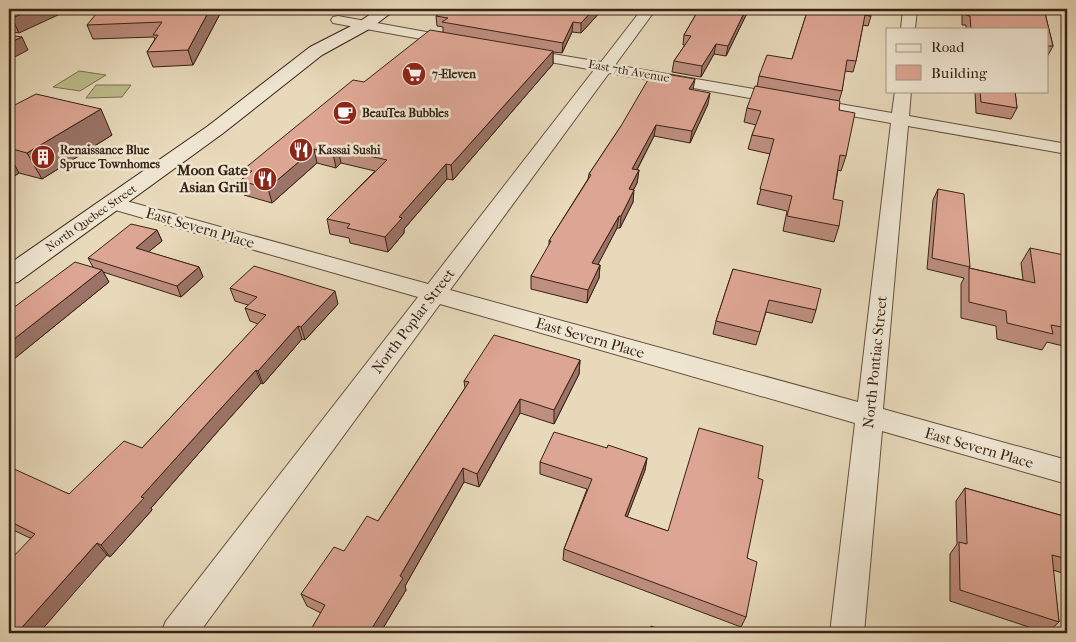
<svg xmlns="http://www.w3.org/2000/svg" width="1076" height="642" font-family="'IM FELL French Canon',serif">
  <rect width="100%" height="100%" fill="#e7d9ba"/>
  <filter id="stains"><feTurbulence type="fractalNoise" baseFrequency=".004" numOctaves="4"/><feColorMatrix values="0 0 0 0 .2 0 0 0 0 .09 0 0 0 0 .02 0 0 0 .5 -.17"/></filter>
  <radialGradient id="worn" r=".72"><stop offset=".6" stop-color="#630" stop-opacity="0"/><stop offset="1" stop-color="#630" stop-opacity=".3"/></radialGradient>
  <path fill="#bcbd8b" stroke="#7a7050" d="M79,71L106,75L80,91L53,87Z
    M96,85H131L122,97L86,98Z"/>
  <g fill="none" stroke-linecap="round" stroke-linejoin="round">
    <g stroke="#63503e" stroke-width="2">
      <path id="street" d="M642,9H656L615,65L892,113L895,91H911L909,116L1067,144V154L908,126L883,409L1067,460V484L882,431L864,633H830L855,423L440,304L199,633H161L166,621L418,297L105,207L102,203L105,199H119L428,284L594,70L517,56L515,53L517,50L522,49L601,62ZM609,73L891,123L858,402L450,290Z
        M903,9H917L915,29H901Z
        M338,16L454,37L461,41L454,45L333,23L331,20L333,17Z"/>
    </g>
    <g stroke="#372215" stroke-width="2">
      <path id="secondary" d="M378,9H396L371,28L322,55L222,134L18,282L9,284V264L208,126L310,47L359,22Z"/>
    </g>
    <use href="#street" fill="#efe6d2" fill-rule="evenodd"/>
    <use href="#secondary" fill="#efe6d2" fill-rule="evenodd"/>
  </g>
  <path fill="#be8e7e" stroke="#372215" d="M9,9L19,33L9,31Z
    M210,9H221L222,10L193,65L153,67L147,52L155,39L154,37L93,39L87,25Z
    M446,9H603L581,33L572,32L562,53L553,52V64L453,180L447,179L404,229V233L388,252L350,243L349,238L330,234L327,219L375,171L341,163L336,168L317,163L272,203L244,195L240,181L246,175L244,169L364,82L443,32V27L437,26L436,16Z
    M696,9H749L726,56L714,54L701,77L672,72L674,61L685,45H683L684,35L695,16Z
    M808,9L871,16L868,26L863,25L856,61L853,72L845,71L842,91L839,101V110L846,156L841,171L838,170L833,199L839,226L834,242L783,231L787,211L757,204L770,154L748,149L752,135L756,125L744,122L747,108L757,87L759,76L792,59Z
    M962,9H1044L1053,46L1047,57V29H966V25H962Z
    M693,90L708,104L690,143L654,136L637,170H639L637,183L633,190V202L620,228H617L598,264L600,265L599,278L587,303L531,289V276L549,246V241L588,179L589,174L621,126Z
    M975,91H1015L1017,108L1011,119L976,113Z
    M9,108L112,135L42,179L19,173L13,177L9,175Z
    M938,189L970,267L969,268L1023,280L1021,263L1030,248L1067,269V347L1047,342L1042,350L997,339L996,326L961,318V284L964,278L927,269L933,200Z
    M157,230L162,241L148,252L199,267L203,277L181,297L103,272L109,282L9,363V311L93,267L88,258Z
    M733,269L816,310L812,323L766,312L756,345L713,334L716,321Z
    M230,288L338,304L305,340L302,339L263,384L261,383L219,430L151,508L152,510L110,557L107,555L30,538L9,528V471L69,494L142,448L258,324L250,321L245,308L248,305L235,301Z
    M580,360L579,374L554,424L520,413L479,487L464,482L405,586L406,590L380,633H309L321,613L307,606L301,594L344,551L378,521L465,388L464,381Z
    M607,448L647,458L645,470L627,517L668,531L758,478L747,558L746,617L741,627L563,560L564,549L587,489L540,474V462Z
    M965,488L1067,517V572L1065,574L1053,570L1059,622L1047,633L950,601V554L957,544L956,501Z"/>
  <path fill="#9b7467" stroke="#372215" d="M33,9H71L19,33L12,18Z
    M210,9H221L222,10L193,65L188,50Z
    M594,9H603L581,33V23Z
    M746,9H749L726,56L728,46Z
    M573,22L572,32L562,53L563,43Z
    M22,37L28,50L9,60V43Z
    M716,44L714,54L701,77L702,66Z
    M553,51V64L453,180L451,165Z
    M695,79L693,90L689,89Z
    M710,93L708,104L690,143L692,131Z
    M101,109L112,135L42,179L27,153Z
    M656,125L654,136L631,181L632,169Z
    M314,149L317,163L272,203L268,188Z
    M338,149L341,163L336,168L333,153Z
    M9,154L19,173L13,177L9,169Z
    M446,164L447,179L404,229V233L388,252L385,237L399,217Z
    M639,170L637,183L628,201L629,189Z
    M634,190L633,202L620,228L621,216Z
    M619,216L617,228L592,276V263Z
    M157,230L162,241L141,258L136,248Z
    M600,265L599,278L587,303L588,290Z
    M199,267L203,277L181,297L177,286Z
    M102,270L109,282L9,363V343Z
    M335,291L338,304L305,340L301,327Z
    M298,326L302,339L263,384L258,371Z
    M580,360L579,374L554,424V410Z
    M256,370L261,383L219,430L151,508L152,510L110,557L101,545L141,497L213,417Z
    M520,399V413L479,487L477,474Z
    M647,458L645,470L623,528L625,516Z
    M463,468L464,482L405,586L406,590L380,633H369L400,576Z
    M97,543L107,555L39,633H17Z"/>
  <path fill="#dda593" stroke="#372215" d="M9,9H33L12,18H9Z
    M100,9H210L188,50L147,52L158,35H153L162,22L87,25Z
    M446,9H594L581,23L573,22L563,43L442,22L448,18L436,16Z
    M696,9H746L728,46L716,44L702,66L674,61L691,36L684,35L699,9Z
    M808,9H871V16L865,15L856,61L847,60L842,91L759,76L767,55L792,59Z
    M966,9H1044L1053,46H1047V29H971L970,16L966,15Z
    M430,30L553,51L451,165L446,164L399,217L402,218L385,237L347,228L350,224L327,219L387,160L338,149L333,153L314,149L268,188L240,181L252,171L244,169L353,80L364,82Z
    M9,35L22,37L9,43Z
    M666,74L695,79L689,89L710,93L692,131L656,125L632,169L639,170L629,189L634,190L621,216H619L592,263L600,265L588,290L531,276L551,241H549L591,175L589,174L621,126L649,78L661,80Z
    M755,86L840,101L839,110L855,113L846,156L840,155L833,199L843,201L839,226L787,216L792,196L760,189L774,139L752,135L761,111L747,108Z
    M980,91H1015L1017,108L981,102Z
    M36,94L101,109L27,153L9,148V108Z
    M938,189L964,194L970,267L932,258Z
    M131,224L157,230L136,248L199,267L177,286L88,258Z
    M1030,248L1064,255L1067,269V328L1051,325L1053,334L1007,323L1006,311L969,302V268L1035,283Z
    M75,262L102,270L9,343V311Z
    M254,266L335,291L301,327L298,326L258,371L256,370L213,417L141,497L144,498L101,545L97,543L17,633H9V561L35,534L9,521V471L12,468L69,494L124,441L142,448L266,315L245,308L257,297L230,288Z
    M733,269L821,289L816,310L769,300L760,332L716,321Z
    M494,335L580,360L554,410L520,399L477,474L463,468L400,576L403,578L369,633H309L325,605L301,594L334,547L344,551L367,516L378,521L469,382L464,381Z
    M699,428L763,446L758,478L763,480L747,558L757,562L746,617L564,549L592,479L540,462L554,432L607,448L608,445L647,458L625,516L668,531Z
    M965,488L1067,517V559L1052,555L1059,622L960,590L959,542L967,544Z
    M651,626L670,633H649Z"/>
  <defs>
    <g id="supermarket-disc" transform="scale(1.25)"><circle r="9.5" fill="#8f2418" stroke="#efe6d2"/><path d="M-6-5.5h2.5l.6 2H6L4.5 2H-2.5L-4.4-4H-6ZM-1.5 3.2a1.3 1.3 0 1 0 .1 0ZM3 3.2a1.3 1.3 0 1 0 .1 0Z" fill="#fff"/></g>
    <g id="cafe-disc" transform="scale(1.25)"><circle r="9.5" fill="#8f2418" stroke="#efe6d2"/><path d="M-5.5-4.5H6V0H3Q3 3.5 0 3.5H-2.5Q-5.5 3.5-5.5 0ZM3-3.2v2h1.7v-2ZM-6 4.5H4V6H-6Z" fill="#fff"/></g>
    <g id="restaurant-disc" transform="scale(1.25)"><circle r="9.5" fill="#8f2418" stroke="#efe6d2"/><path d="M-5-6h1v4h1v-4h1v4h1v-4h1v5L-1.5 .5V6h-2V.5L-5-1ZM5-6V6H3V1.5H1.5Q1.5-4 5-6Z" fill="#fff"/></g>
    <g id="building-disc" transform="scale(1.25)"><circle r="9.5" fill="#8f2418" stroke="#efe6d2"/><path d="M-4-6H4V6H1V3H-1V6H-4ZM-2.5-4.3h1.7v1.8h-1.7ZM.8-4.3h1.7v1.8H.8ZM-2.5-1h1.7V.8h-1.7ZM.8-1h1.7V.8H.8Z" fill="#fff"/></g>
  </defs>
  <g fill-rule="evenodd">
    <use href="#supermarket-disc" x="414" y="74"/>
    <use href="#cafe-disc" x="345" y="113"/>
    <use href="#restaurant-disc" x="301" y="150"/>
    <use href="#building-disc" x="43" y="157"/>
    <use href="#restaurant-disc" x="265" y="179"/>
  </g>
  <g text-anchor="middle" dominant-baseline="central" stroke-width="5" stroke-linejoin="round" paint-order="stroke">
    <g font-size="12" fill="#372215" stroke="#efe6d2">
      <text transform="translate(629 71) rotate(10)">East 7th Avenue</text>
      <text transform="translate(91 218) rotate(-35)">North Quebec Street</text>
    </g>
    <g font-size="12" font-weight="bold" fill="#372215" stroke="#efe6d2" text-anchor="start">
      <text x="432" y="74">7-Eleven</text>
      <text x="362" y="113">BeauTea Bubbles</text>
      <text x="60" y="150">Renaissance Blue<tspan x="60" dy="14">Spruce Townhomes</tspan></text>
      <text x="318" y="150">Kassai Sushi</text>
    </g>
    <g font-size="15" font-weight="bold" fill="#372215" stroke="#efe6d2" text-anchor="end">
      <text x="248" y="170">Moon Gate<tspan x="248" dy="17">Asian Grill</tspan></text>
    </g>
    <g font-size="15" fill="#372215" stroke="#efe6d2">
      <text transform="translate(200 228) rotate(16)">East Severn Place</text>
      <text transform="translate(413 321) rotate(-53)">North Poplar Street</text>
      <text transform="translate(590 338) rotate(16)">East Severn Place</text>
      <text transform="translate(875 362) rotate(-84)">North Pontiac Street</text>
      <text transform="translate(979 448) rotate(16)">East Severn Place</text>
    </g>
  </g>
  <rect width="1076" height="642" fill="none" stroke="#e7d9ba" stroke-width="30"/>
  <rect x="10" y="10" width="1056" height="622" fill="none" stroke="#372215" stroke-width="2.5"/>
  <rect x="15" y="15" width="1046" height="612" fill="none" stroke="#372215"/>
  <rect x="886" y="28" width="162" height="65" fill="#efe6d2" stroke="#a59886"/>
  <rect x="896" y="44" width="25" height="8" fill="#efe6d2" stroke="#a59886"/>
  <text x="931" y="52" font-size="15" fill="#372215">Road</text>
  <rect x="896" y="65" width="25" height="15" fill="#dda593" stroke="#a59886"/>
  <text x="931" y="78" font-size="15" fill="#372215">Building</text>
  <rect width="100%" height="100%" filter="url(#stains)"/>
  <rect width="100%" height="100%" fill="url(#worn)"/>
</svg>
